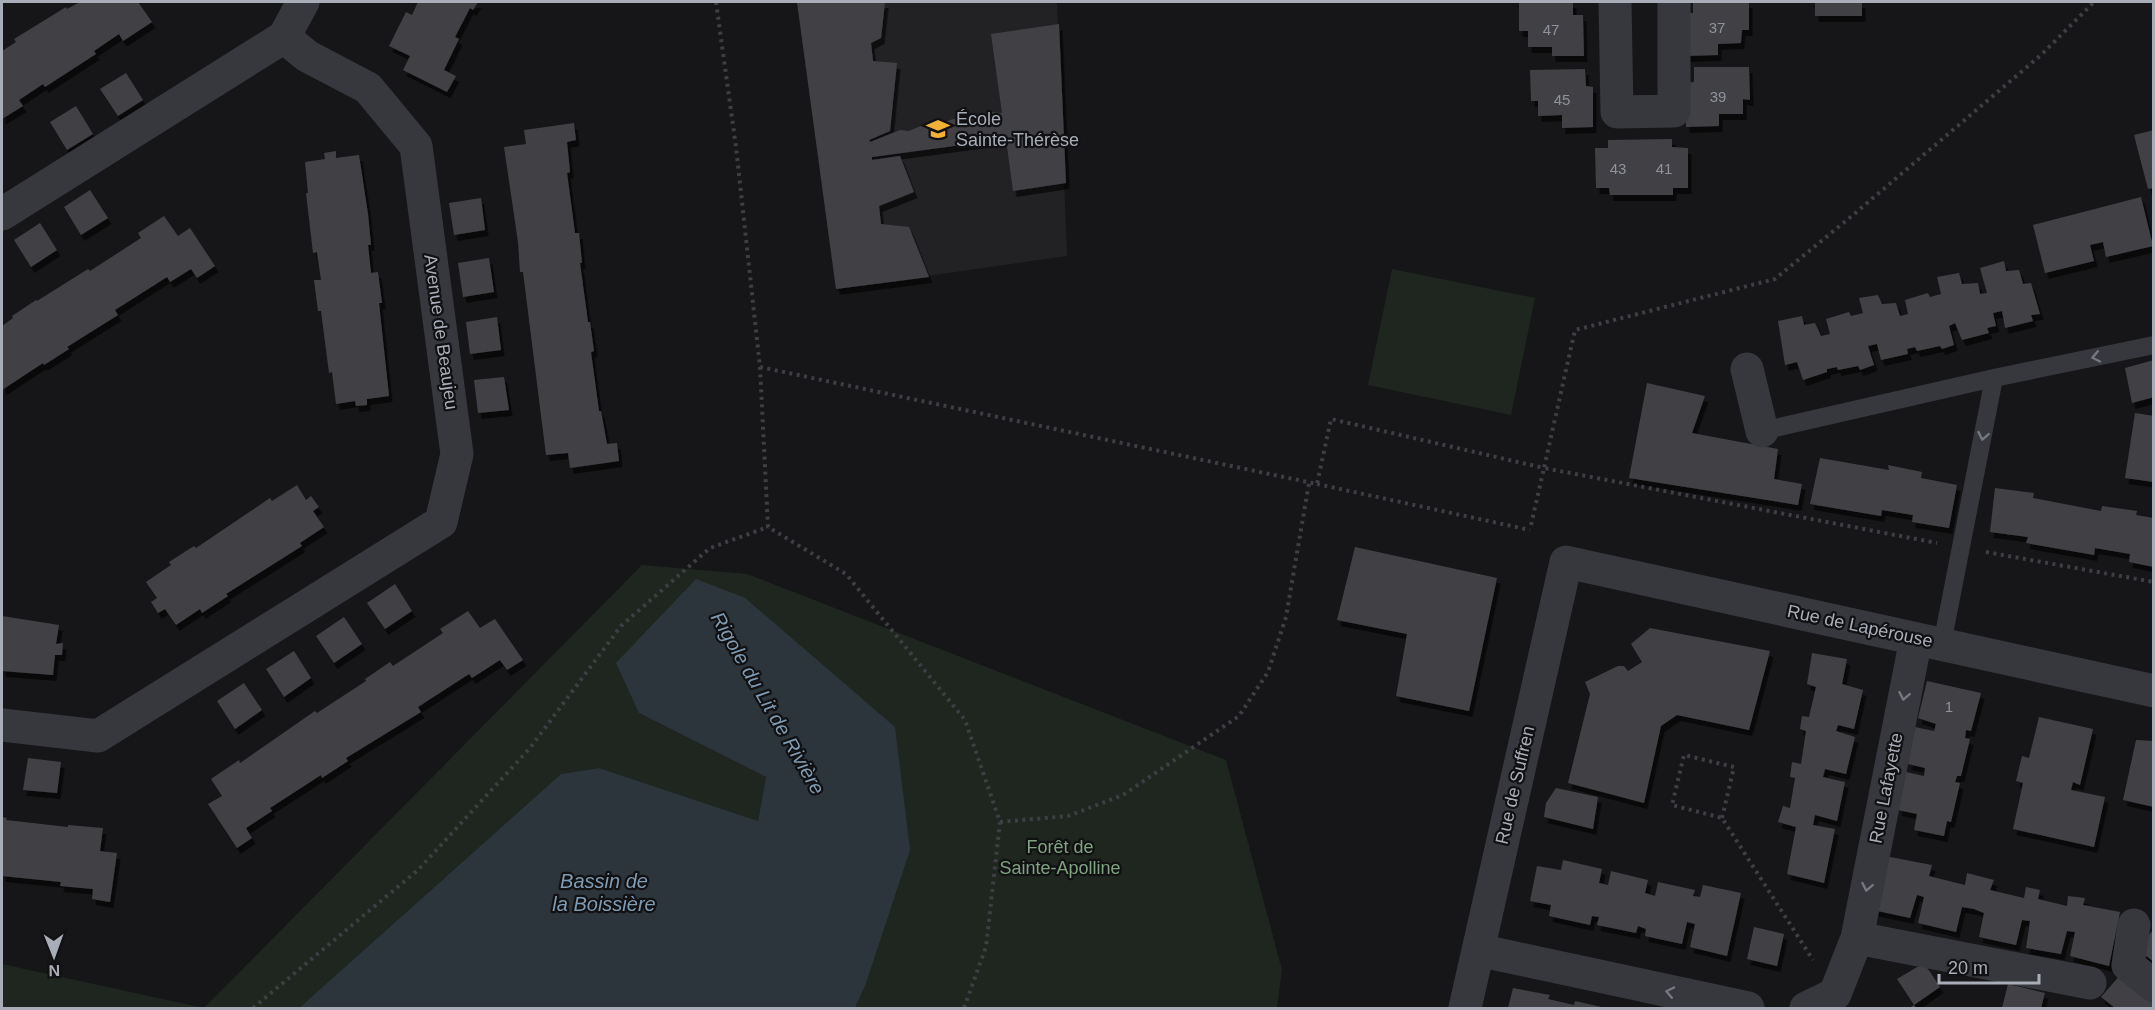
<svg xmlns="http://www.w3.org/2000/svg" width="2155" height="1010" font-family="Helvetica,sans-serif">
  <defs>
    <filter id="shadow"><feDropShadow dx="3.5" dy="6" stdDeviation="0" flood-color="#0009"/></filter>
  </defs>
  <rect width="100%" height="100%" fill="#161618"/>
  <path fill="#222225" d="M797,2H1057L1067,256L836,289Z"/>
  <path fill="#1e261f" d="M1392,269L1535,298L1511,415L1368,385Z
    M642,565L747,574L1226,760L1282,970L1277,1008H855L865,986L895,727L639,713L766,777L758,821L599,768L561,774L299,1008H2V964L204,1008Z"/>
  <path fill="#2c353c" d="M696,579L745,598L895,727L910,850L865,986L855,1008H299L561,774L599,768L758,821L766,777L639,713L616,663Z"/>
  <path fill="#404145" filter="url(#shadow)" d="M80,2H138L152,22L123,41L119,34L94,51L96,54L45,87L43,84L19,100L23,106L2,119V51L16,42L14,39L66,7L67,9Z
    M418,2H478L473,10L470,8L455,37L459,39L444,70L456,76L447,92L403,70L410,56L389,46L406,12L412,15Z
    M797,2H885L881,38L871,43L873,61L897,63L890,131L869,140L870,142L900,130L909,131L923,125L934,126L953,119L968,121L989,112L1002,113L991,34L1059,24L1066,183L1013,191L1006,139L872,157V160L900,156L914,192L879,206L881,224L909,227L929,277L836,289Z
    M1519,2H1573V15H1583L1584,56H1552V47H1528V31H1519Z
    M1693,2H1749V30H1742L1741,43L1718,44V55L1685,56L1684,13H1693Z
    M1815,2H1862V16H1815Z
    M1694,67H1749L1750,100L1743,99V114H1719V126L1686,127L1685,83L1694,82Z
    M1585,69L1586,86L1593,87V127L1562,128V115L1538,116V101H1531L1530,70Z
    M126,73L143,100L118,116L100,89Z
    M76,106L93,134L67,150L50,122Z
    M574,123L576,140L567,142L570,172L567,173L575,233H579L582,263H580L588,322H590L594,351L591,352L599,411H601L607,444L617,443L619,461L570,468L568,453L546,455L523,272H520L518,242L504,147L526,144L524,130Z
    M2154,130V188L2148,189L2134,135Z
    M1672,139V147L1688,148V188H1673V195H1610L1609,188H1596L1595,148H1608V140Z
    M336,151V158L359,155L368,214L371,245H368L371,273L378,272L382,303H379L389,396L367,399V405L356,406L355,401L336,404L332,372L329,373L321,311H318L314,280H321L317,252L313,253L306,193H308L305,162L325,159L324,153Z
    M90,190L108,218L81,235L64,207Z
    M2141,197L2153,246L2106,257L2103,242L2090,245L2094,261L2045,273L2033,225Z
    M481,198L485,230L454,235L449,203Z
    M164,216L178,236L190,228L215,266L197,278L191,269L170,282L167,277L115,310L118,315L67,347L69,349L44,365L43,363L2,390V326L13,318L12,316L36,300L37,301L88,269L90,271L141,238L138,233Z
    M40,223L57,250L31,267L14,240Z
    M489,258L494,292L463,297L458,263Z
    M2004,261L2006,271L2019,270L2023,284L2031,283L2040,314L2031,315L2033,321L2005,328L2002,311L1993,313L1996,326L1987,328L1989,333L1962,340L1955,323L1949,326L1954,345L1942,349L1940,346L1917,351L1915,347L1907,349L1908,354L1881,360L1877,344L1868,346L1874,365L1860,370L1858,366L1838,370L1837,367L1827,369V372L1803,380L1797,362L1785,365L1778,321L1802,316L1804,325L1815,323L1821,336L1830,334L1826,319L1849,312L1851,316L1863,313L1859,298L1878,295L1882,304L1896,303L1900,316L1908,314L1905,300L1928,293L1930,297L1941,294L1937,277L1959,273L1962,284L1978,283L1980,294L1987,293L1980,268Z
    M497,317L501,350L470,354L466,322Z
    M2154,360V397L2132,403L2125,368Z
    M504,377L509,410L478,413L474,380Z
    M1647,383L1705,396L1692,433L1778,449L1774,479L1802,484L1798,505L1629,478Z
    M2135,413L2154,416V482L2125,478Z
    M1820,458L1889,470L1888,465L1922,472L1921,478L1957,485L1949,528L1912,522L1913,515L1882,510L1881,516L1810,504Z
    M297,485L306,500L311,496L319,507L313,511L324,527L300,543L302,546L226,594L228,596L202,613L200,609L176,625L165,609L158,613L151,602L157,598L146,582L171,565L169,562L194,546L196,548L270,498L272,501Z
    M1995,488L2034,493L2033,498L2101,511L2102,506L2137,511L2136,515L2154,518V567L2129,562L2130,554L2095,548L2094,555L2026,543L2028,537L1990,532Z
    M1355,547L1497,578L1469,711L1396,696L1407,634L1337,620Z
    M395,584L412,611L385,629L367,603Z
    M468,611L480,628L495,619L523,660L507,670L500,660L472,678L469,674L418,707L421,712L346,758L348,761L322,778L321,775L270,808L272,811L246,828L252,838L237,848L208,804L222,796L211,779L239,760L240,763L315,711L317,713L366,681L365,679L390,662L393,666L443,633L440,629Z
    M2,616L59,625L56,644L63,643L62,655H55L53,675L2,671Z
    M344,617L362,644L334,663L316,636Z
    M1650,628L1770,651L1749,730L1677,715L1661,726L1644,803L1568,783L1590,694L1585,682L1618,666H1624L1628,671L1642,662L1631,644Z
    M294,651L311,678L284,697L266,669Z
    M1812,653L1847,659L1842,684L1863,690L1854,729L1838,725L1836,731L1855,737L1846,774L1825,769L1823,777L1845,782L1837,821L1815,815L1813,825L1835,829L1824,883L1787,874L1796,827L1778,822L1783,806L1790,808L1795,778L1790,777L1792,762L1801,764L1806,731L1800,729L1802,716L1809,717L1816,687L1807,684Z
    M1927,681L1981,693L1971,731L1966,730L1965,738L1970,739L1961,776H1957L1955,782L1960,783L1951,822L1947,821L1944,836L1914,830L1917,814L1898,810L1906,772L1924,776L1925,768L1908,764L1915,727L1934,731L1936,724L1918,718Z
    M244,683L262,710L235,729L217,701Z
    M2039,717L2093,729L2080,785L2073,782L2071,790L2105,797L2094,847L2013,829L2023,783L2016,781L2022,756L2029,758Z
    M2136,740L2154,741V807L2123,800Z
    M28,758L61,762L57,793L23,790Z
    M1556,788L1598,797L1593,829L1544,817L1546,803Z
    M2,817L7,818L6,820L68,827V825L103,828L100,851L117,853L110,902L92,899L93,889L60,886L61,882L2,876Z
    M1885,856L1932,865L1929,876L1965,885L1967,873L1994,880L1990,890L2024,898L2026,887L2040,890L2038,899L2067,906L2068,896L2085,898L2083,905L2120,912L2109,966L2070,956L2075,932L2067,931L2061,954L2026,948L2030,921L2022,920L2016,945L1979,937L1984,913L1974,909L1962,907L1956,932L1918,923L1924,897L1917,895L1910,918L1873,910Z
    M1563,860L1602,869L1599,883L1608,885L1611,871L1648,880L1645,893L1655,896L1658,882L1695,890L1693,896L1700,897L1703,885L1741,893L1727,956L1690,947L1695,924L1687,922L1682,944L1645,936L1646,929L1638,926L1636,933L1597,925L1599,917L1592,916L1590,925L1549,916L1551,905L1530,901L1537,866L1561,870Z
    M1754,927L1784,934L1777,966L1747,959Z
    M2154,929V962L2137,949Z
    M1924,963L1940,987L1914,1005L1916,1008H1909L1914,1005L1897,979Z
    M2122,973L2154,999V1005L2150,1008H2115L2101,997Z
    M2008,984L2045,993L2041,1008H2002Z
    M1513,988L1550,995L1548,999L1574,1005L1575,1001L1606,1008H1508Z"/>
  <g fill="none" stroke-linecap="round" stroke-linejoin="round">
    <path stroke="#3d3f44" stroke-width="4" stroke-dasharray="3 4.5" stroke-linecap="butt" d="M716,2L736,147L760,367L768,527L846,574L965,720L1000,822L986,947L964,1008
      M760,367L1317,484L1331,419L1544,468L1575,330L1775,279L1853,215L2041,55L2094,2
      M1317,484L1530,530
      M1531,525L1544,468L1937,543
      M1986,552L2154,582
      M1722,818L1734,767L1684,755L1672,805L1722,818L1813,960
      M1000,822L1068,816L1123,795L1239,716L1268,672L1286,617L1309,483
      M253,1008L418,870L530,748L621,626L710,548L768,527"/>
    <path stroke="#37383d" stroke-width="18" d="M1762,431L1994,378L2154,345
      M1942,644L1994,378"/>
    <path stroke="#37383d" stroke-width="33" d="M1615,2L1617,112L1674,111V2
      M284,37L303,2
      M2,214L284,37L307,56L368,88L416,146L457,454L441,522L98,736L2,725
      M1747,369L1762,431
      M2134,925L2128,965L2154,986
      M1857,938L2090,983
      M1478,950L1748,1008
      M1465,1008L1566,562L2154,691
      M1806,1008L1835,994L1857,938L1916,639"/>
  </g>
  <defs><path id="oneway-chevron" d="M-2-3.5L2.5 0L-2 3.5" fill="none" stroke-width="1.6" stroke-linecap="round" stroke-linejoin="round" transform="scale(1.5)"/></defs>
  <g stroke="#757881">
    <use href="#oneway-chevron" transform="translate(2096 357) rotate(168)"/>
    <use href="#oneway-chevron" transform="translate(1983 436) rotate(101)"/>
    <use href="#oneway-chevron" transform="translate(1904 696) rotate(101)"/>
    <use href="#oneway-chevron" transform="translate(1867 887) rotate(101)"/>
    <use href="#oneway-chevron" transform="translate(1670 992) rotate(-168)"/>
  </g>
  <defs>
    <g id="school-bare" transform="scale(1.8)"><path d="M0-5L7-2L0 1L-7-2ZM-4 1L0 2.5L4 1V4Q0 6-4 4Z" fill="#f2b134" stroke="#111113" stroke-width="2.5" paint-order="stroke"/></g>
  </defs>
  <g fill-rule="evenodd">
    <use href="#school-bare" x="938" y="129"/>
  </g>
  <g text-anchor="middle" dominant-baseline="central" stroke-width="4.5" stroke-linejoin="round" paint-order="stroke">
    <g font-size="15" fill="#8e929b">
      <text x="1717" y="27">37</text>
      <text x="1551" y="29">47</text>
      <text x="1718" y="96">39</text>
      <text x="1562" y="99">45</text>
      <text x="1618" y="168">43</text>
      <text x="1664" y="168">41</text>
      <text x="1949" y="706">1</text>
    </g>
    <g font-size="18" fill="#a8adb8" stroke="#111113" text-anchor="start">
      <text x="956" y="119">École<tspan x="956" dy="21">Sainte-Thérèse</tspan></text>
    </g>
    <g font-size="18" fill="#a8adb8" stroke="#111113">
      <text transform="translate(441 332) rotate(82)">Avenue de Beaujeu</text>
      <text transform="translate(1860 626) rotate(12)">Rue de Lapérouse</text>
      <text transform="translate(1515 785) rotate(-77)">Rue de Suffren</text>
      <text transform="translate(1886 788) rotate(-79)">Rue Lafayette</text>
    </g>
    <g font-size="18" fill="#7fa381" stroke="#111113">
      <text x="1060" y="847">Forêt de<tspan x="1060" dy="21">Sainte-Apolline</tspan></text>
    </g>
    <g font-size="20" font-style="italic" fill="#7f9bb3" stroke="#111113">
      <text transform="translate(768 703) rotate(60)">Rigole du Lit de Rivière</text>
      <text x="604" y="881">Bassin de<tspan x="604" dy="23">la Boissière</tspan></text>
    </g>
  </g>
  <rect width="2155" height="1010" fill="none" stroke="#a8adb8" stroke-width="6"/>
  <g transform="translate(54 956) rotate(179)" stroke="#111113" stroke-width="4.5" paint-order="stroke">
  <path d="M0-4.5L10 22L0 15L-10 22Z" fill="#a8adb8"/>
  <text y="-9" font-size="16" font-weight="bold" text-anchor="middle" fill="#a8adb8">N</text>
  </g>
  <path d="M1939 974v9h100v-9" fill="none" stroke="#a8adb8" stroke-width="3"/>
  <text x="1948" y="974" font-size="18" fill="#a8adb8" stroke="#111113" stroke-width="4.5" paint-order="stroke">20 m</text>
</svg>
